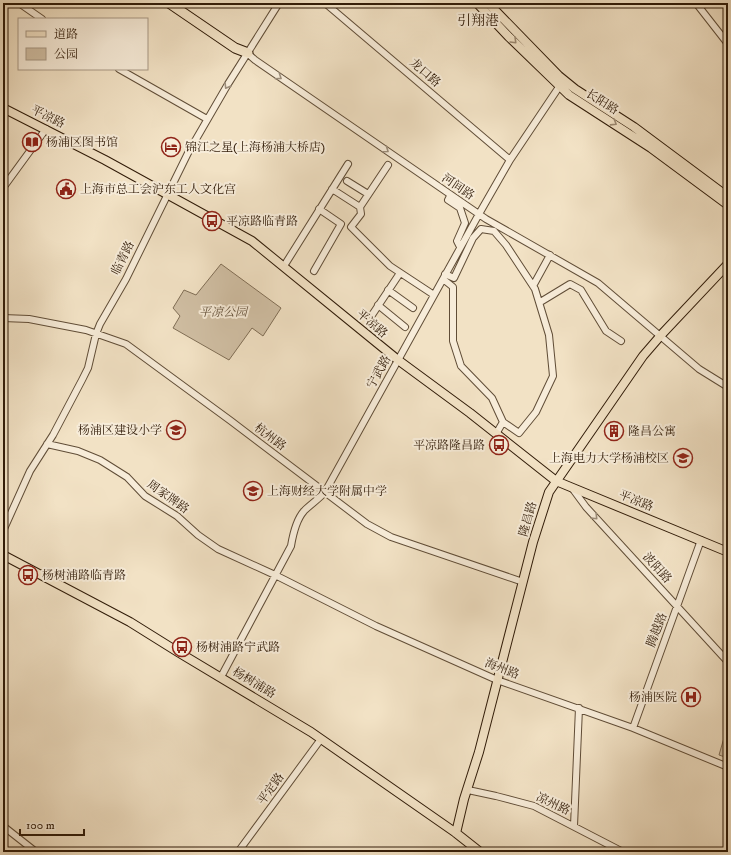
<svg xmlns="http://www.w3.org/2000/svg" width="731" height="855" font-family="'IM FELL DW Pica','Noto Serif SC',serif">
  <rect width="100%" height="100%" fill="#f2e2c5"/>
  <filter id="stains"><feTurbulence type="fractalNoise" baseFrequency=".005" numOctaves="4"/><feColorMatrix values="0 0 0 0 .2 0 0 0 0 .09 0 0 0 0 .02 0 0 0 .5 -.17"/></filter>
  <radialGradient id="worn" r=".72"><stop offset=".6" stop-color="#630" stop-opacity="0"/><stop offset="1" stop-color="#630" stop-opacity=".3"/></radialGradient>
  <path fill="#d1c0a5" stroke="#806e56" d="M221,264L281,308L263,336L252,328L229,360L173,328L180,316L173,308L184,290L196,295Z
    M728,724V758L719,755Z"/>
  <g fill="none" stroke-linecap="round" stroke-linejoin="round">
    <g stroke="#604d37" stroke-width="8">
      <path id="minor" d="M19,3L42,19
        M325,3L510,160
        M696,3L728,44
        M246,52L255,60L486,219L598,283L699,369L728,387
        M119,69L207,119
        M388,165L360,207L361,214L351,227L390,266L434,295
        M347,181L368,194
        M3,188L46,129
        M332,189L360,207
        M450,196L448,200L460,208L465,223L457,241L460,247
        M284,266L348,164
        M314,271L341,224L319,209
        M445,274L454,278L473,238L481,229L494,231L506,245L535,289L549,335L553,376L536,412L519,433L503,422
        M443,279L453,287V341L461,366L492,398L503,422L496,434
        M533,286L550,255
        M388,290L413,308
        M542,301L570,284L581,290L606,331L621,341
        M378,305L405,327
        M372,315L400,273
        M3,318L29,319L86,330L126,344L231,421L367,524L391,537L523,582
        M47,444L78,451L100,460L127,477L145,496L177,516L198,535L218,549L275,575L376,626L497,680L633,728L728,767
        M572,488L586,507L728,662
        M3,531L30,471L53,435L82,380L88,368L96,334L100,324L126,279L188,153L228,84L279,3
        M221,677L291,546C293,534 296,520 304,511C311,504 319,499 325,492L479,214L510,160L561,84
        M633,728L701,540
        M468,790L496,796L534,806L623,852
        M3,826L36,852
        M574,826L579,708
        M238,852L321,739"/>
    </g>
    <g stroke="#301b08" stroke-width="10">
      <path id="major" d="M477,3L509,37L569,95L651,148L728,205
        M488,3L559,76L575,89L634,127L728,197
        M3,108L105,160L252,241L398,360L470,413L556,481L728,552
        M3,555L130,622L178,652L311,732L456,833L480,852
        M456,833L464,799L479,752L533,542L549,492L643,356L662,334L728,264"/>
    </g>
    <g stroke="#301b08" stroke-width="11">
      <path id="highway" d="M169,3L235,48L248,53"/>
    </g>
    <use href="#minor" stroke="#f7ecd9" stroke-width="6"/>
    <use href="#major" stroke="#f2e2c5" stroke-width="8"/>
    <use href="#highway" stroke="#f2e2c5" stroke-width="9"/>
  </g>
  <defs><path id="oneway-chevron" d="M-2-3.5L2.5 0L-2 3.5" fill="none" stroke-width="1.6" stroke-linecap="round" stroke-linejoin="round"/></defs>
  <g stroke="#9b8870">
    <use href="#oneway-chevron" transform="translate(514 41) rotate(45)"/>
    <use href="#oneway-chevron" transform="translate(614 123) rotate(32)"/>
  </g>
  <g stroke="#9d8e7b">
    <use href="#oneway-chevron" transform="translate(279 77) rotate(34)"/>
    <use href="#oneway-chevron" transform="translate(227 86) rotate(121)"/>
    <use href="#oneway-chevron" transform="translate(386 150) rotate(35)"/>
    <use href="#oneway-chevron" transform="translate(595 517) rotate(46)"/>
  </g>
  <defs>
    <g id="library-ring" transform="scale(1)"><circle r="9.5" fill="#f7ecd9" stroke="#8f2418" stroke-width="1.5"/><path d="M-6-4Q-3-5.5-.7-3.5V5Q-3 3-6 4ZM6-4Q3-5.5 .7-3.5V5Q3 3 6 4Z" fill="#8f2418"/></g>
    <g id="hotel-ring" transform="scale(1)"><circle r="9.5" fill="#f7ecd9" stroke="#8f2418" stroke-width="1.5"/><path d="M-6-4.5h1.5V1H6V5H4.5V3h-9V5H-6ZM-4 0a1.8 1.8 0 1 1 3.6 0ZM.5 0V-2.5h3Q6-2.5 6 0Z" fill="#8f2418"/></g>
    <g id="civic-ring" transform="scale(1)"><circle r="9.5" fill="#f7ecd9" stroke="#8f2418" stroke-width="1.5"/><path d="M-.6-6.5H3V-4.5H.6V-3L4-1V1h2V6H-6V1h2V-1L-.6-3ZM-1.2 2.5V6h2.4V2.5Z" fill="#8f2418"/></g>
    <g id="bus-ring" transform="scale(1)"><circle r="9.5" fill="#f7ecd9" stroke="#8f2418" stroke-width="1.5"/><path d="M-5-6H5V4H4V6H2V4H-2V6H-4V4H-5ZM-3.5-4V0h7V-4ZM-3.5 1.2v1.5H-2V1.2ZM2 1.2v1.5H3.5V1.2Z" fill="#8f2418"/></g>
    <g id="school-ring" transform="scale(1)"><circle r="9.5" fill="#f7ecd9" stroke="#8f2418" stroke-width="1.5"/><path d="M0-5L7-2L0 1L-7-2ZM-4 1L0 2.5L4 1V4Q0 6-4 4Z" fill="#8f2418"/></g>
    <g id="building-ring" transform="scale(1)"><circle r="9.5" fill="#f7ecd9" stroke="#8f2418" stroke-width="1.5"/><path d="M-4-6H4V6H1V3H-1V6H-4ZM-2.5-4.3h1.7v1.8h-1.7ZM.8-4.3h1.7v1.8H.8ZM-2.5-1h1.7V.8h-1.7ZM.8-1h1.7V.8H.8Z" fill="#8f2418"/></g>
    <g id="hospital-ring" transform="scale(1)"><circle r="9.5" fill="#f7ecd9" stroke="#8f2418" stroke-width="1.5"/><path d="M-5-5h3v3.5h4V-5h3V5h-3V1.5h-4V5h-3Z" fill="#8f2418"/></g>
  </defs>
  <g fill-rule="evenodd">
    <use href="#library-ring" x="32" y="142"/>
    <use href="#hotel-ring" x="171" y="147"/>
    <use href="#civic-ring" x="66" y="189"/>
    <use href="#bus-ring" x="212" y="221"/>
    <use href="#school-ring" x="176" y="430"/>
    <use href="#building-ring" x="614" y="431"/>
    <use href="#bus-ring" x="499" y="445"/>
    <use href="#school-ring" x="683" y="458"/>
    <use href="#school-ring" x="253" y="491"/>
    <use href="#bus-ring" x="28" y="575"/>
    <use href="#bus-ring" x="182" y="647"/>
    <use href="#hospital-ring" x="691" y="697"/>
  </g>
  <g text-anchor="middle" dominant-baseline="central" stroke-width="4" stroke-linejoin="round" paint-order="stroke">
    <g font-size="12" fill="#301b08" stroke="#f7ecd9">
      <text transform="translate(425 73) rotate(41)">龙口路</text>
      <text transform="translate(602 102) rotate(32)">长阳路</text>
      <text transform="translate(48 117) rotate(26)">平凉路</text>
      <text transform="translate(458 187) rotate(34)">河间路</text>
      <text transform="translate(123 258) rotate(-63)">临青路</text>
      <text transform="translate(372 324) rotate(40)">平凉路</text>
      <text transform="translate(379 372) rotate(-61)">宁武路</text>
      <text transform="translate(270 437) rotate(37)">杭州路</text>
      <text transform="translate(168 497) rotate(35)">周家牌路</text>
      <text transform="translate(636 501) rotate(22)">平凉路</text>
      <text transform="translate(528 519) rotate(-74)">隆昌路</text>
      <text transform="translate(657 568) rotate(48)">波阳路</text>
      <text transform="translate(657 630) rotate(-69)">腾越路</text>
      <text transform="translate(502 669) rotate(21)">海州路</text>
      <text transform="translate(254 683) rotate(31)">杨树浦路</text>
      <text transform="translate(271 789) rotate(-54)">平定路</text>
      <text transform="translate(553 804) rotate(25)">凉州路</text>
    </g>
    <g font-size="12" fill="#301b08" stroke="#f7ecd9" text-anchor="start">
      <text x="46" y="142">杨浦区图书馆</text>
      <text x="185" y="147">锦江之星(上海杨浦大桥店)</text>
      <text x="80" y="189">上海市总工会沪东工人文化宫</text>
      <text x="226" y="221">平凉路临青路</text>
      <text x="162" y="430" text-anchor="end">杨浦区建设小学</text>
      <text x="628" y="431">隆昌公寓</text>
      <text x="485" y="445" text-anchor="end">平凉路隆昌路</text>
      <text x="669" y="458" text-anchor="end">上海电力大学杨浦校区</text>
      <text x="267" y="491">上海财经大学附属中学</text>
      <text x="42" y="575">杨树浦路临青路</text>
      <text x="196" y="647">杨树浦路宁武路</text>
      <text x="677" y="697" text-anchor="end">杨浦医院</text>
    </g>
    <g font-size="12" font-style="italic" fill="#604d37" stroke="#f7ecd9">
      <text x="223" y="312">平凉公园</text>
    </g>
    <g font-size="14" fill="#301b08" stroke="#f7ecd9">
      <text x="478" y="21">引翔港</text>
    </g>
  </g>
  <rect width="731" height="855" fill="none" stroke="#f2e2c5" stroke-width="16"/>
  <rect x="4" y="4" width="723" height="847" fill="none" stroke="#301b08" stroke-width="2"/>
  <rect x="8" y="8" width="715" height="839" fill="none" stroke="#301b08"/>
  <rect x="18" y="18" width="130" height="52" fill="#f7ecd9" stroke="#a79885"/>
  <rect x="26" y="31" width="20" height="6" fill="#f2e2c5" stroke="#a79885"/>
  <text x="54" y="38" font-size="12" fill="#301b08">道路</text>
  <rect x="26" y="48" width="20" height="12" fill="#d1c0a5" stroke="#a79885"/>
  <text x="54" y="58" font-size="12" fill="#301b08">公园</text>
  <path d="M20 829v6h64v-6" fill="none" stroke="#301b08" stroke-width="2"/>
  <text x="26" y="829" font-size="12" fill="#301b08" stroke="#f7ecd9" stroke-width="3" paint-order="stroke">100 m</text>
  <rect width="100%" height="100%" filter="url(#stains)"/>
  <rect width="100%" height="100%" fill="url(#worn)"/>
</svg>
